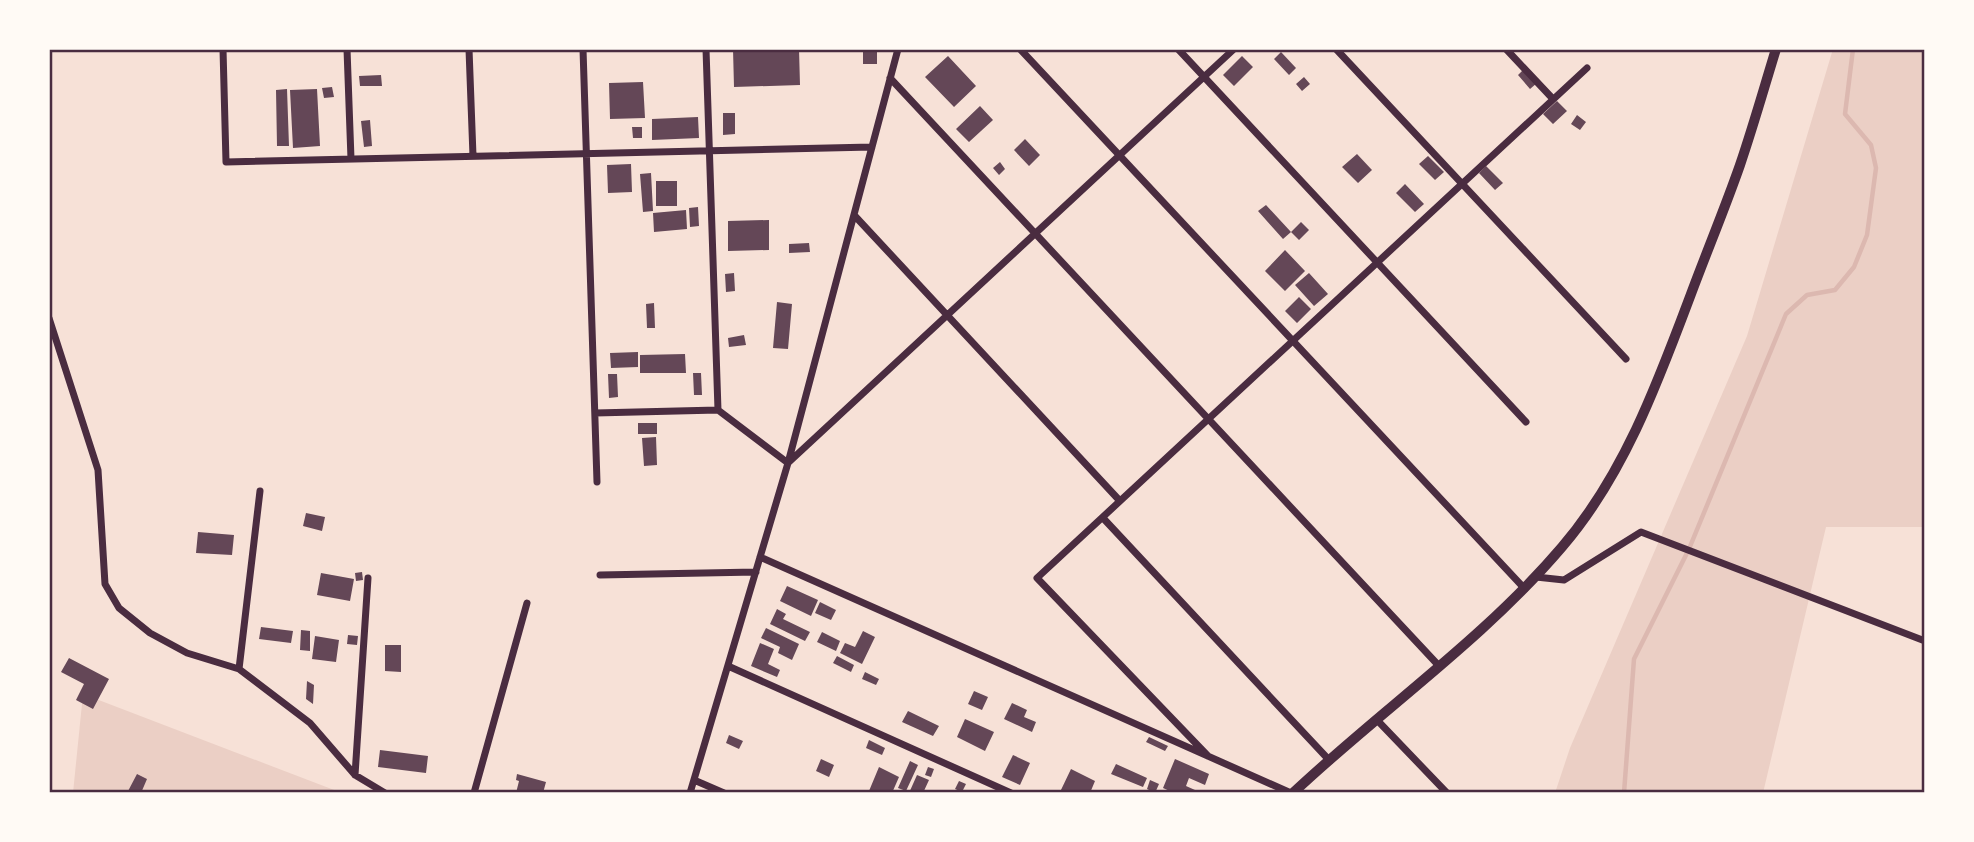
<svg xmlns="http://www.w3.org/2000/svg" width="1974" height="842" font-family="'Times New Roman',serif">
  <rect width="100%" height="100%" fill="#f7e1d7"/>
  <path fill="#ebcfc5" d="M1833,49H1925V527H1826L1763,793H1555L1570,748L1747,336Z
    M83,694L342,793H73Z"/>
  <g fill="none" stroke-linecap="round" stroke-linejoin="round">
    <path stroke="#dcb8b0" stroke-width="4.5" d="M1624,793L1634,659L1689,549L1786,314L1807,295L1835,290L1854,267L1867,235L1876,168L1871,145L1845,114L1853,49"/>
  </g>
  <path fill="#644757" d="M733,49H799L800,85L734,87Z
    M863,50H877V64H863Z
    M1281,52L1296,68L1289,75L1274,59Z
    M948,56L976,86L954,107L925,77Z
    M1242,56L1253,67L1234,86L1223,75Z
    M1524,69L1537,83L1530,89L1518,75Z
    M381,75L382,86H360L359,76Z
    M1304,77L1310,84L1302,91L1296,84Z
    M643,82L645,118L610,119L609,83Z
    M332,87L334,97L324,98L322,88Z
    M287,89L289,146H277L276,90Z
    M317,89L320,146L293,148L290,90Z
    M1557,101L1567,111L1553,124L1543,114Z
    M980,106L993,120L969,142L956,129Z
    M723,113H735V134L723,135Z
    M1577,115L1586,122L1580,130L1571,124Z
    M698,117L699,138L652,140V119Z
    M370,120L372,146L364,147L361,121Z
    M632,127H642V138H633Z
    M1025,139L1040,155L1029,166L1014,150Z
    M1357,154L1372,170L1358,183L1342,167Z
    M1428,156L1444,172L1435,180L1419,164Z
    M1000,162L1005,169L999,175L993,168Z
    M631,164L632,192L608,193L607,165Z
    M1486,166L1503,183L1495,190L1479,173Z
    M651,173L653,211L643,212L640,174Z
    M656,181H677V206H656Z
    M1405,184L1424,204L1415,212L1396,193Z
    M1266,205L1291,232L1283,239L1258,211Z
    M698,207L699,226L690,227L689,208Z
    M686,210L687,229L654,232L653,213Z
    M769,220V250L728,251V221Z
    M1301,222L1309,230L1299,240L1291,232Z
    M809,243L810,252L789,253V244Z
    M1285,250L1305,271L1285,291L1265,271Z
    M734,273L735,291L726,292L725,274Z
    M1309,273L1328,294L1314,306L1295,285Z
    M1299,297L1311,309L1297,323L1285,311Z
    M777,302L792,304L788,349L773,348Z
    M654,303L655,328H647L646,304Z
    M744,335L746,345L729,347L728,338Z
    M638,352V367L611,368L610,353Z
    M685,354L686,373H640V355Z
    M693,373H701L702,395H694Z
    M608,374H617L618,397L609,398Z
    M638,423H657V434H638Z
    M656,437L657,465L644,466L642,438Z
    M306,513L325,517L322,531L303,526Z
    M198,532L234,535L232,555L196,553Z
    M362,572L363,580L356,581L355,573Z
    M321,573L354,579L350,601L317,595Z
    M787,586L818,600L811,616L780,601Z
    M820,602L836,610L831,620L815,613Z
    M777,609L786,614L783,619L810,632L805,641L770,624Z
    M261,627L293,631L291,643L259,639Z
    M766,628L799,644L792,660L778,653L780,647L761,638Z
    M301,630L310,631V651L300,650Z
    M863,631L875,637L862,664L840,653L845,643L855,647Z
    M822,632L840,641L836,651L817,642Z
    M348,635L358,636L357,645L347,644Z
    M315,636L339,640L336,662L312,659Z
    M760,643L774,649L768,664L780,670L777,677L751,666Z
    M385,645H401V672L385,671Z
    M837,656L854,665L851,672L833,663Z
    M69,658L109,679L93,709L76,700L84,684L61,672Z
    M865,672L879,679L876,685L862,679Z
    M307,681L314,685L313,704L306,699Z
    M974,691L988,697L982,710L968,704Z
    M1012,703L1027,710L1024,717L1036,722L1032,732L1004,719Z
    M908,711L939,726L933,736L902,722Z
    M965,719L994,732L985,751L957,737Z
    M729,735L743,741L739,749L726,743Z
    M1149,737L1168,746L1165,751L1146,742Z
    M869,740L885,748L882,755L866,748Z
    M380,750L428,756L426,773L378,767Z
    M1013,755L1030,763L1020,785L1002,777Z
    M821,759L834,765L829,777L816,771Z
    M1175,759L1209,774L1205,785L1189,778L1186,786L1195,790L1193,793H1174L1163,788Z
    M910,761L918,765L906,791L898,788Z
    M1116,764L1147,778L1143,787L1111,774Z
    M879,767L899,777L892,793L869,791Z
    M928,767L934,769L931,777L925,775Z
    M1071,769L1095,781L1090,793L1060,792Z
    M137,774L147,779L141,793H127Z
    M517,774L546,782L543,793H516L519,781L516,780Z
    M917,775L929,780L923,793H909Z
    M1150,780L1159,784L1155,793L1147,789Z
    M959,781L966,784L962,792L955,789Z"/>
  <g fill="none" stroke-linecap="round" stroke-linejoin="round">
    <path stroke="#4a2c40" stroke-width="7" d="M223,49L226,162L872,147
      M347,49L351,159
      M469,49L473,156
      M583,49L597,482
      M706,49L718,410
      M1020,49L1525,589
      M1178,49L1526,422
      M1336,49L1626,359
      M1506,49L1553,99
      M890,78L1440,667
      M854,215L1120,501
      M49,318L98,470L105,584L119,608L150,633L187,653L239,669L310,723L355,775L385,793
      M595,413L718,410L788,463
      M789,462L1234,49
      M1103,518L1330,761
      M760,557L1291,793
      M600,575L756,572
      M1536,577L1564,580L1641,532L1925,641
      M728,666L1011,793
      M239,669L260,491
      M1377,720L1447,793
      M1208,756L1037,578L1587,68
      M355,775L368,578
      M694,780L724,793
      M474,793L527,603
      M690,793L788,463L898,49"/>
    <path stroke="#4a2c40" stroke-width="10" d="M1293,793C1381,710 1483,640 1562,547C1624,475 1658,382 1691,294C1707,251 1725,208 1740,165C1753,127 1764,88 1776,49"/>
  </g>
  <rect width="1974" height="842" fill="none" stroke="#fffaf5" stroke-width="102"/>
  <rect x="51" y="51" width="1872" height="740" fill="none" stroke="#4a2c40" stroke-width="2.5"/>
</svg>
